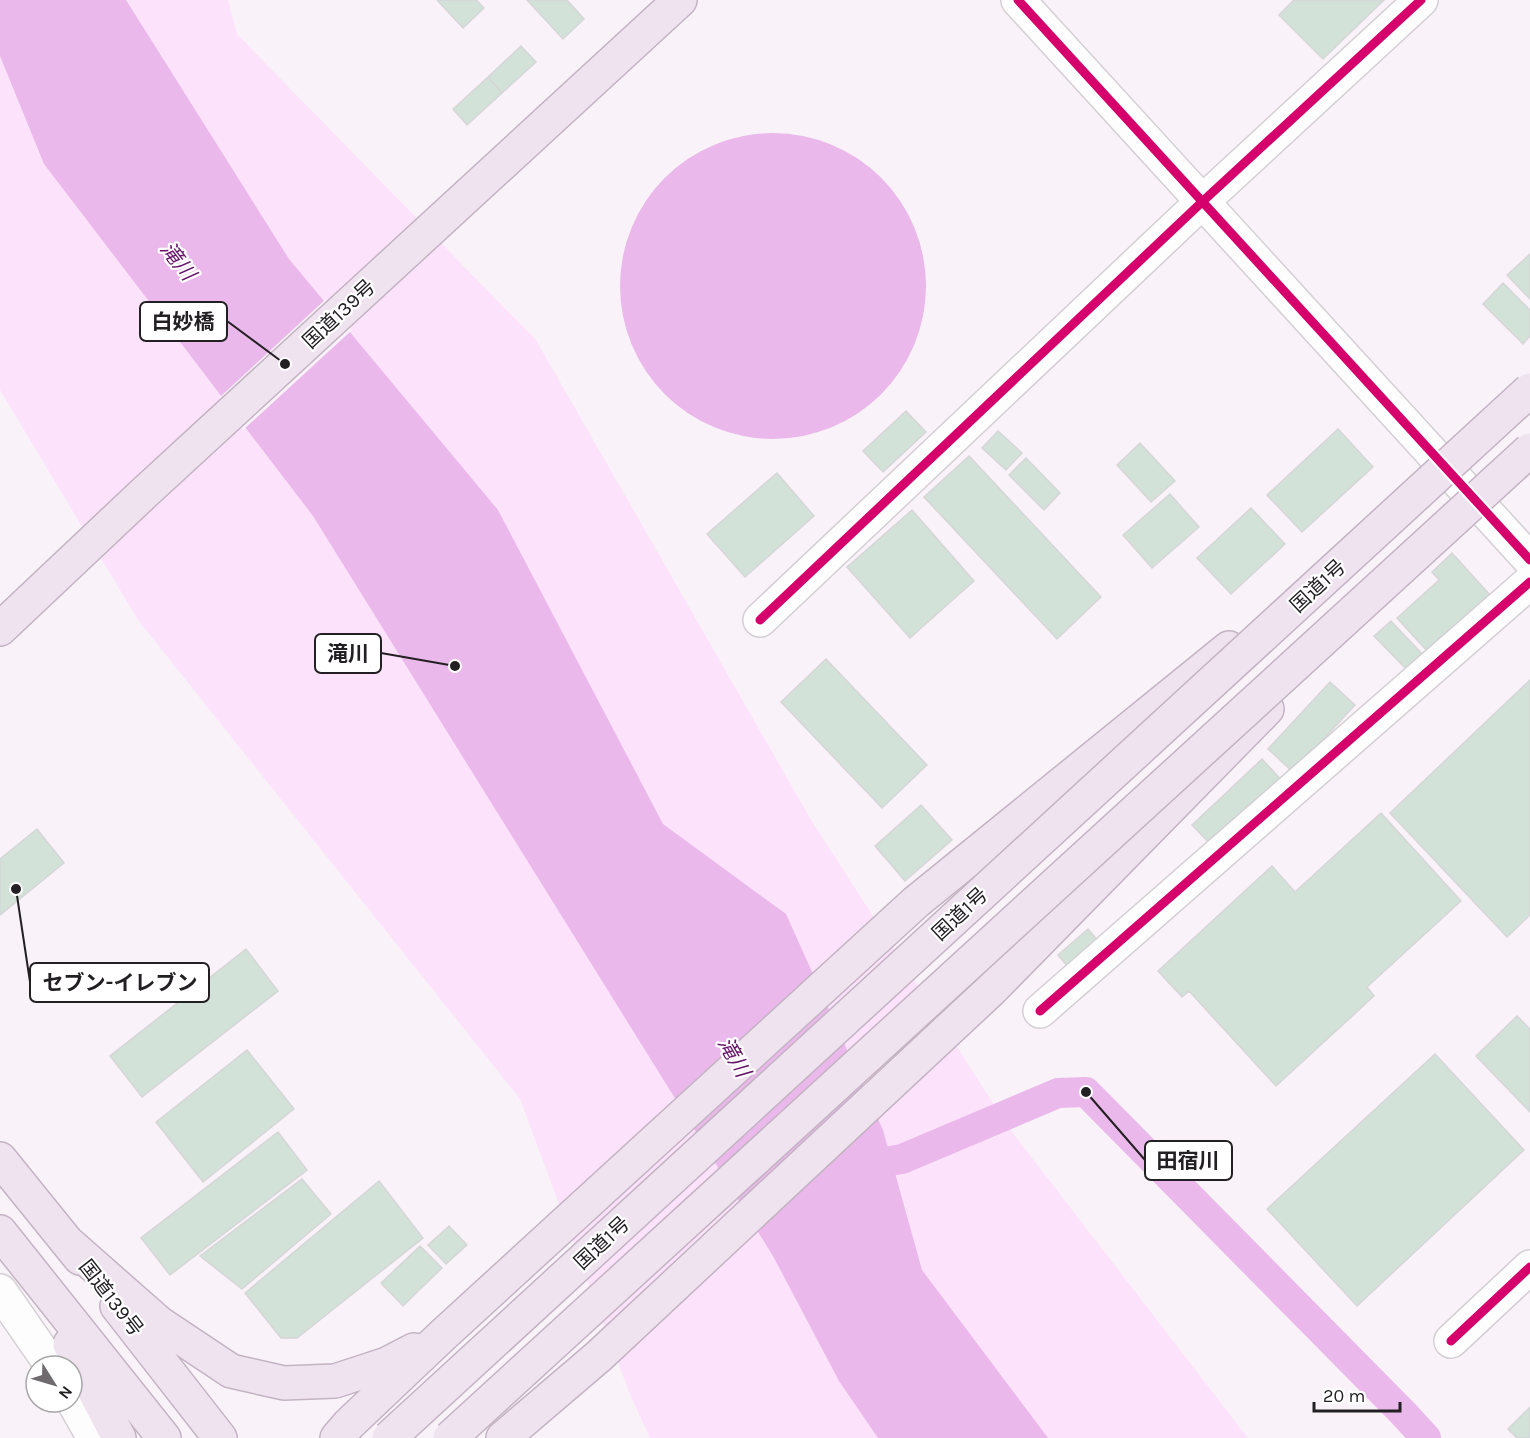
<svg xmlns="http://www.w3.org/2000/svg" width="1530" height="1438" font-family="Karla,'Noto Sans JP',sans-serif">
  <rect width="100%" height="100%" fill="#f9f3f9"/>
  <path fill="#fce3fb" d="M0,0H228L237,34L536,340L810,818L1009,1128L1248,1438H650L629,1392L520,1099L138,620L0,390Z"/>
  <path fill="#eab8ea" d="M0,0H126L289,259L498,510L663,824L786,914L883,1130L922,1270L1048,1438H878L839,1381L773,1256L313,516L44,164L0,56Z
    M620 286a153 153 0 1 1 306 0a153 153 0 1 1-306 0Z"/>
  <path fill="#f9f3f9" d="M326,299L352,330L243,430L219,398Z"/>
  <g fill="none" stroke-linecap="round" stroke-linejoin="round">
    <path stroke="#eab8ea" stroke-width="30" d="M853,1167L902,1159L1058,1093L1086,1092L1403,1413L1426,1438"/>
  </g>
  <path fill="#d3e2d9" stroke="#d6d5d7" stroke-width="1.5" d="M437,0H476L484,8L463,28Z
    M527,0H567L584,19L563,39Z
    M1294,0H1384L1323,59L1279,15Z
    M521,46L536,62L502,93L488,77Z
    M488,77L502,93L467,125L453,109Z
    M1530,254V299L1507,275Z
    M1503,283L1530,310V336L1523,344L1483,304Z
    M906,411L926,432L883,472L863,451Z
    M1338,429L1373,467L1302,532L1267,495Z
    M998,431L1022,453L1006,470L982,448Z
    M1140,443L1175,481L1151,502L1117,465Z
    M969,456L1101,597L1057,639L924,497Z
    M1026,458L1060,493L1044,510L1009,475Z
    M777,473L814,516L745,577L707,534Z
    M1170,494L1199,527L1152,568L1123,535Z
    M1251,508L1285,544L1231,594L1197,558Z
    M912,510L974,581L910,638L847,567Z
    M1452,553L1490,595L1428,652L1397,618L1439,580L1432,572Z
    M1391,621L1424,656L1408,671L1374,636Z
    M826,659L927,765L882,808L781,702Z
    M1530,680V915L1507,937L1390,813Z
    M1330,682L1355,705L1293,772L1268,749Z
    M1262,759L1284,783L1215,849L1192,825Z
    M921,805L952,840L905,881L875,846Z
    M1381,813L1461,901L1367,987L1374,996L1276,1086L1189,991L1182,997L1158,971L1272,866L1295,892Z
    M37,829L64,863L0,915V859Z
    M1088,929L1104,948L1074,974L1058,955Z
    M246,949L278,991L142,1097L110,1056Z
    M1517,1016L1530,1029V1112L1476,1056Z
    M247,1050L294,1109L203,1182L156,1122Z
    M1435,1054L1524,1150L1357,1306L1267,1209Z
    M278,1132L307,1170L170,1275L141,1238Z
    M302,1179L331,1214L242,1289L200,1256Z
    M379,1181L423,1238L297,1338H281L245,1293Z
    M449,1226L467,1245L446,1264L428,1245Z
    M420,1246L442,1268L403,1306L381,1283Z
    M1530,1407V1438H1517L1508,1429Z"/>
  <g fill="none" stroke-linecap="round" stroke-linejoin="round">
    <g stroke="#d4cfd4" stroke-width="36">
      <path id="street" d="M1018,0L1530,560
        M760,620L1202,202L1421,0
        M1040,1011L1530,582
        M0,1291L52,1366
        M1451,1341L1530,1267
        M72,1399L94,1438"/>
    </g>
    <g stroke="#c3b3c3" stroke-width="36">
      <path id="highway" d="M0,629L143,494L680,0
        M0,1159L80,1258
        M0,1232L164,1438
        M67,1242L159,1323L231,1371L284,1383L335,1381L387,1364L414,1350
        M117,1306L220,1438
        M70,1344L119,1438
        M337,1438L349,1424L444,1334L916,902L1229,648
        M503,1438L599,1356L992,989L1267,709"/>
    </g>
    <use href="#street" stroke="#fefdfe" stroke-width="33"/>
    <use href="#highway" stroke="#f0e3f0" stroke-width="33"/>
    <g stroke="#c3b3c3" stroke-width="36" stroke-linecap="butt">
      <path id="highway-bridge" d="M389,1438L1530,390
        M450,1438L1530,450"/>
    </g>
    <use href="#highway-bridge" stroke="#f0e3f0" stroke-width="33"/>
    <g stroke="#fff" stroke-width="13">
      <path id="cycleway" d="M1018,0L1530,560
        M760,620L1202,202L1421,0
        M1040,1011L1530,582
        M1451,1341L1530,1267"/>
    </g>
    <use href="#cycleway" stroke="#d6006c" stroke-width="9"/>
  </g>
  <g text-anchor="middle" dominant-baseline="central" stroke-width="4.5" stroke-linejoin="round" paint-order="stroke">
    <g font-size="20" fill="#232023" stroke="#fff">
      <text transform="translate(339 314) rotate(-43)">国道139号</text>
      <text transform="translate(1318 586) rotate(-43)">国道1号</text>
      <text transform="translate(960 914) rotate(-43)">国道1号</text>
      <text transform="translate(602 1243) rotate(-43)">国道1号</text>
      <text transform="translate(111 1298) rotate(52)">国道139号</text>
    </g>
    <g font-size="21" font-style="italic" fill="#67156b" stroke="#fff">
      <text transform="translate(178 261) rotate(52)">滝川</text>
      <text transform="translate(734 1057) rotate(60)">滝川</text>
    </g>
  </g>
  <path fill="none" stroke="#232023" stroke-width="2" d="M285 364L227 321M455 666L381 653M16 889L30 982M1086 1092L1145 1160"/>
  <g fill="#232023" stroke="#fff" stroke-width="2">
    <circle cx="285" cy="364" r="6"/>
    <circle cx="455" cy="666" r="6"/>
    <circle cx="16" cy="889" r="6"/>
    <circle cx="1086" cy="1092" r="6"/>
  </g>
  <g fill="#fff" stroke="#232023" stroke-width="2">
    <rect x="140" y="302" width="87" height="39" rx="6"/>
    <rect x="315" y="634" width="66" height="39" rx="6"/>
    <rect x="30" y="963" width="179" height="39" rx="6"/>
    <rect x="1145" y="1141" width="87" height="39" rx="6"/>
  </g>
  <g font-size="21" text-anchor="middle" font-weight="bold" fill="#232023">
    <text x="183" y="329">白妙橋</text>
    <text x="348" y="661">滝川</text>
    <text x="120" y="990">セブン-イレブン</text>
    <text x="1188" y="1168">田宿川</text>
  </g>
  <g transform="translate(54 1384) rotate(127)"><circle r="28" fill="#ffffff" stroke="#a7a6a7" stroke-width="1.5"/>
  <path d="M0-4.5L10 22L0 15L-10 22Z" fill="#6e6a6e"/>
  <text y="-9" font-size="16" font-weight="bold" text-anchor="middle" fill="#232023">N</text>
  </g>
  <path d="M1314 1402v9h86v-9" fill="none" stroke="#232023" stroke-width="3"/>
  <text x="1323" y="1402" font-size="18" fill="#232023" stroke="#ffffff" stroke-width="4.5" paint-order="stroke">20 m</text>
</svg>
